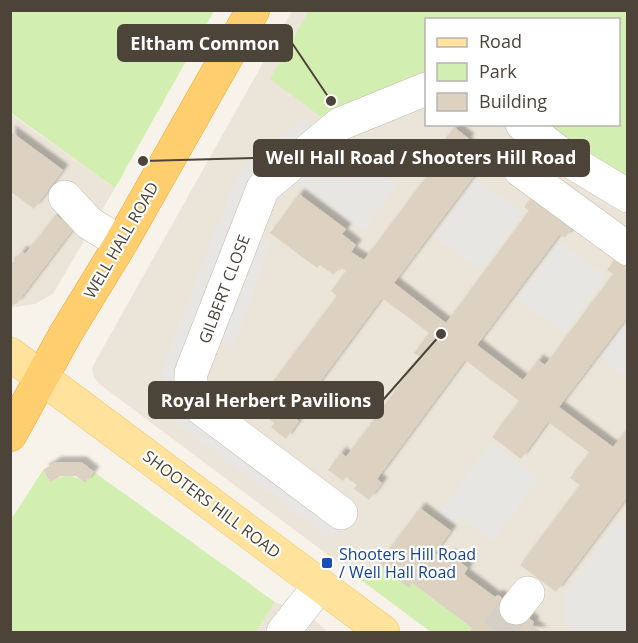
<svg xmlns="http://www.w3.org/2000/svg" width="638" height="643" font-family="'Open Sans',sans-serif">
  <defs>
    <filter id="shadow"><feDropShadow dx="5.5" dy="-5.5" stdDeviation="1.5" flood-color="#0004"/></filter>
  </defs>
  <rect width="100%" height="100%" fill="#f7f3eb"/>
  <path fill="#ebe5d9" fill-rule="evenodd" d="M292,11H627V632H431L98,383L94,377L92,369L95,362ZM426,20H618V124H426Z
    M11,114L115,188L53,294L35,304L11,308Z
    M275,602L310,616L328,632H256Z"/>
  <path fill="#d2eeb1" d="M11,10L214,11L115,188L11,113Z
    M309,11H627V180L545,125L618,124V20H426V79L324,119L270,79Z
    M43,470L50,482C64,474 72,473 85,483L94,472L275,602L256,632H11L10,521Z
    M378,564L409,587L412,583L472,628L470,630L472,632H431L353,574Z"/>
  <path fill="#e8e6e2" d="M305,118L397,184L363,231L290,179L269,202L255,237L271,243L233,347L195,334L179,376L341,525L331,539L174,422L162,369L240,169Z
    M476,178L523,213L481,270L433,236Z
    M559,242L606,276L564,334L517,299Z
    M627,321V378L600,358Z
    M491,442L539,478L493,541L461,517L454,526L438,515Z
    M619,518L627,524V632H568L564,594Z"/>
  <path fill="#ddd2c2" filter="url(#shadow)" d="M454,127L469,139L466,143L477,151L480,147L495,158L482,175L477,172L394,283L446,323L529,211L524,207L537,190L578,220L565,238L560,234L477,345L523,380L538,360L545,365L613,274L607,270L620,252L628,257V316L559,407L613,447L628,428V496L556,592L520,565L580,485L570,478L589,452L548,422L521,459L492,437L519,401L465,360L377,479L382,483L369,500L354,489L357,485L346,477L343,481L328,470L341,452L346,457L420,357L414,353L429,333L382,298L294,417L299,421L286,439L271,427L274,423L264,415L260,419L245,408L257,391L263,395L337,296L331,291L346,271L340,267L334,275L320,265L317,268L270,233L299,194L346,229L342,234L356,245L351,252L364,260L447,149L441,145Z
    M10,131L63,170L34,209L10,191Z
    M56,215L74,228L17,303L10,306V262L13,263L22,251L25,254Z
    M56,462H81L94,472L85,483L76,476H61L50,482L43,470Z
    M420,508L451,531L435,553L445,560L449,554L468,568L464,574L495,597L498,595L516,608L534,622L532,625L542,632H472L470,631L472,628L412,583L409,588L378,564Z"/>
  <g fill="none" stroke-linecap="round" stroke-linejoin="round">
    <path stroke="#d5d0c7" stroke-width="33" stroke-dasharray="33 16" stroke-linecap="butt" d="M497,632L516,608"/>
    <g stroke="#c3bbac" stroke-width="34">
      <path id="minor" d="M522,124L570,161L628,196
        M520,170L628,249
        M65,197L89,223L121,243
        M341,513L202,409C193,397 190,388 191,373L263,188L340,124L426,89
        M516,608L528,593
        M283,632L320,585"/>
    </g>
    <g stroke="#efc461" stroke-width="34">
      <path id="major" d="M10,354L383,632"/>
    </g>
    <g stroke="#eca730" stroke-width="34">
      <path id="highway" d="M10,435L66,333L121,243L253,10"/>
    </g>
    <use href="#minor" stroke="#fff" stroke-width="33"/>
    <use href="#major" stroke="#ffe39c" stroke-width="33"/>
    <use href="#highway" stroke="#ffce6e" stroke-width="33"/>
  </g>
  <rect fill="#1a4fb4" stroke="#fff" stroke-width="2" x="321" y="557" width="12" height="12" rx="3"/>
  <g text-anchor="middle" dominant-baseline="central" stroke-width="4.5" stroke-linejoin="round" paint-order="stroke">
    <g font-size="16" fill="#4c4438" stroke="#fff">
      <text transform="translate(121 240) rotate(-60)">WELL HALL ROAD</text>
      <text transform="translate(224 289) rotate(-69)">GILBERT CLOSE</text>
      <text transform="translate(212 504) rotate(37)">SHOOTERS HILL ROAD</text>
    </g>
    <g font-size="16" fill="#164399" stroke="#fff" text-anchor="start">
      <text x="339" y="554">Shooters Hill Road<tspan x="339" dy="18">/ Well Hall Road</tspan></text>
    </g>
  </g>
  <path fill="none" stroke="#4c4438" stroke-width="2" d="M331 101L292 43M143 161L254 158M441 334L383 400"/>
  <g fill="#4c4438" stroke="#fff" stroke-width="2">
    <circle cx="331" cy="101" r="6"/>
    <circle cx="143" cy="161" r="6"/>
    <circle cx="441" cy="334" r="6"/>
  </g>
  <g fill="#4c4438" stroke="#4c4438" stroke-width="2">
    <rect x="118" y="25" width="174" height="36" rx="6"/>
    <rect x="254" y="140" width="335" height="36" rx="6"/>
    <rect x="149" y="382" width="234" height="36" rx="6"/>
  </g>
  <g font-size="18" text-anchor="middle" font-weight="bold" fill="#fff">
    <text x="205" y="50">Eltham Common</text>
    <text x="421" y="164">Well Hall Road / Shooters Hill Road</text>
    <text x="266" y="407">Royal Herbert Pavilions</text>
  </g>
  <rect width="638" height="643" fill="none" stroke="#4c4438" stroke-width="24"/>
  <rect x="425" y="18" width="195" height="108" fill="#ffffff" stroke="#b7b4af" stroke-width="1.5"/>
  <rect x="437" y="38" width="30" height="9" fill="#ffe39c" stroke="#b7b4af" stroke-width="1.5"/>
  <text x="479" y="48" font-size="18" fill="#4c4438">Road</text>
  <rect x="437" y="63" width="30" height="18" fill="#d2eeb1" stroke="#b7b4af" stroke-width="1.5"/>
  <text x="479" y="78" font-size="18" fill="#4c4438">Park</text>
  <rect x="437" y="93" width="30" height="18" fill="#ddd2c2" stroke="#b7b4af" stroke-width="1.5"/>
  <text x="479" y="108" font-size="18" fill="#4c4438">Building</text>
</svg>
